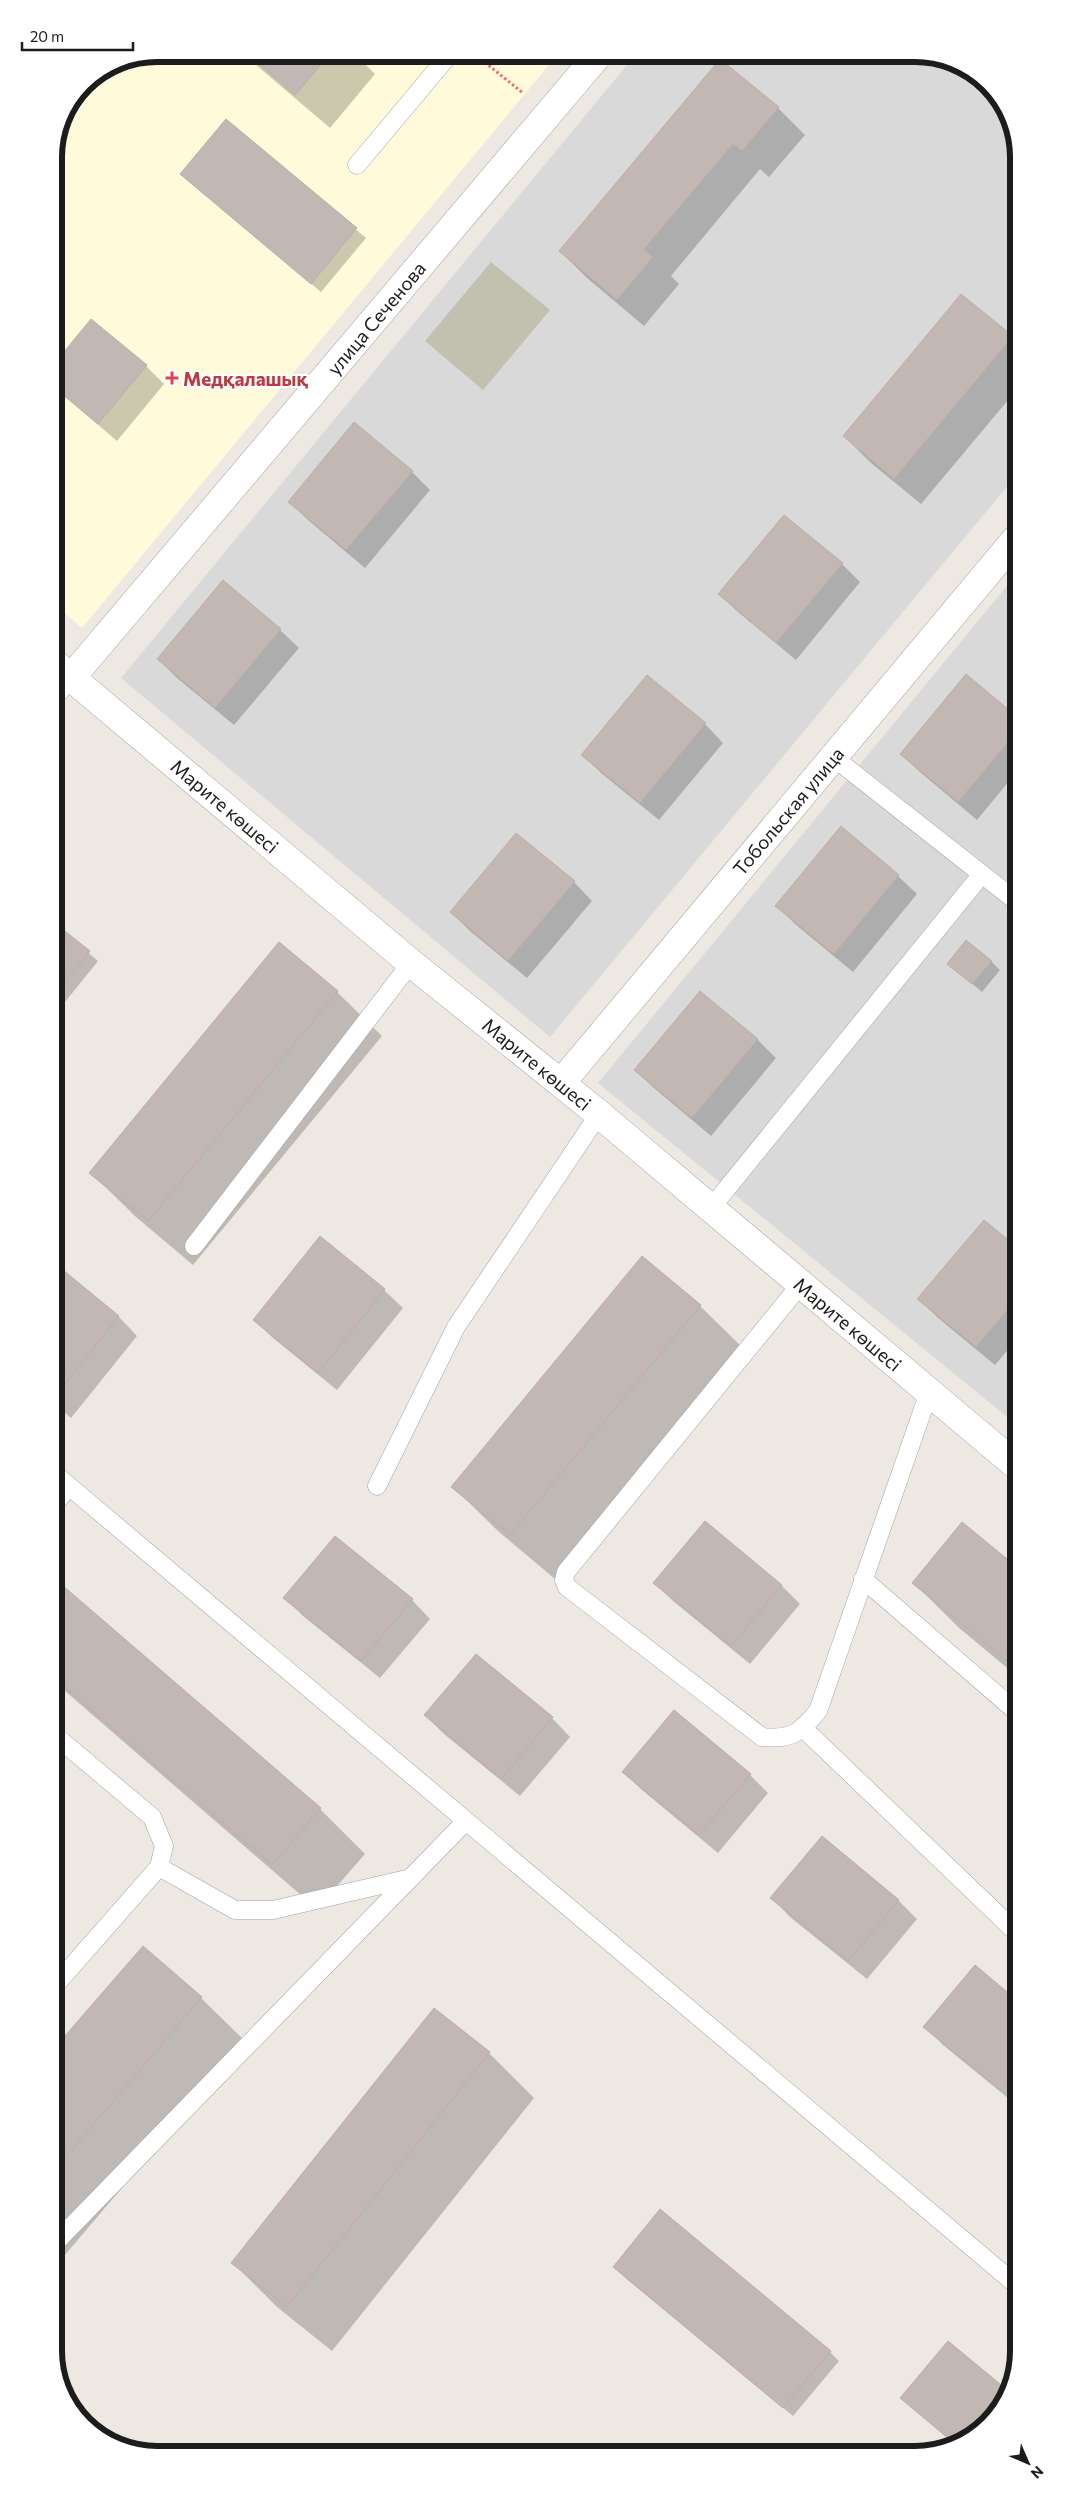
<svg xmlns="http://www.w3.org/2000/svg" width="1073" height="2508" font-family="Commissioner,sans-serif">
  <rect width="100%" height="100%" fill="#eee8e2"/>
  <path fill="#dad9d9" d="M636,54H923L979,75L1014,124L1015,477L550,1037L121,678Z
    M1015,576L1017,1425L598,1083Z"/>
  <path fill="#fefada" d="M157,54H558L82,628L55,605L54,151L62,117L84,84L118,62Z"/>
  <path fill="#c2c0ae" d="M491,262L550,310L483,390L425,341Z"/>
  <path fill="#0003" d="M243,54H355L375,74L330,128Z
    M721,60L778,108L805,135L769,177L760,169L671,276L679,284L644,326L587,278L560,251Z
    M226,120L366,238L321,292L190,182Z
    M55,145L60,150L54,157V151Z
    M1012,337L1014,340V393L921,504L871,463L844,436Z
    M54,366H146L164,384L117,441L55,388Z
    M412,472L430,490L365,568L308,520L290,502Z
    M842,564L860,582L796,660L738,612L720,594Z
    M280,630L299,648L234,725L177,678L158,659Z
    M966,676L1015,717V774L977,820L920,772L901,754Z
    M705,724L723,743L659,820L601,773L583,755Z
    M898,876L917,894L853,972L795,924L777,906Z
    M574,882L592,901L527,978L470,931L451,912Z
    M56,925L98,961L61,1007L56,1004Z
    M991,961L1000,970L982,992L958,972Z
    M337,992L382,1036L193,1265L136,1217L91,1173Z
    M700,992L758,1040L776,1058L711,1136L654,1088L635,1070Z
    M1017,1249V1339L995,1365L937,1317L919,1299Z
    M57,1267L119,1317L137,1336L71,1418L57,1406Z
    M384,1290L403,1308L337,1390L273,1338L254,1320Z
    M700,1306L745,1350L555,1579L498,1531L453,1487Z
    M705,1523L782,1586L800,1604L750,1664L673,1601L655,1583Z
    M962,1524L1017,1569L1018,1677L958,1627L914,1583Z
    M62,1587L320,1809L365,1854L317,1909L58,1685L57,1593Z
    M285,1597L412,1600L430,1619L380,1678L303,1616Z
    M425,1715L552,1718L570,1737L520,1796L444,1734Z
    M623,1772L750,1775L768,1793L718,1853L642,1790Z
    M822,1838L899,1901L917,1919L867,1979L790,1917L772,1898Z
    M975,1967L1018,2003L1019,2107L943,2045L925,2026Z
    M201,1998L246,2042L59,2262L58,2046Z
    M489,2053L534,2098L332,2351L277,2307L233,2263Z
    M623,2276L830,2352L839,2361L793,2416Z"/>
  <path fill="#c2b7b2" stroke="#bfada5" d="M247,54H330L295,95Z
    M720,59L779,107L742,151L733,144L644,249L653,257L617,300L559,251Z
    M226,119L357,228L311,284L180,174Z
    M961,294L1013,336L894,479L843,436Z
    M91,319L147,365L98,424L55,388L54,364Z
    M354,422L413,471L346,550L288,502Z
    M784,515L843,563L776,643L718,594Z
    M223,580L281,629L215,708L157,659Z
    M966,674L1015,715V734L958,802L900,754Z
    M647,675L706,723L640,803L581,755Z
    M841,826L899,875L834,954L775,906Z
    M516,833L575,881L508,961L450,912Z
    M56,924L90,951L56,993Z
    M966,940L992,961L972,984L947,964Z
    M279,942L338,991L148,1221L89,1173Z
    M700,991L758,1039L692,1118L634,1070Z
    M984,1220L1017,1247V1299L976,1347L917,1299Z
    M320,1236L385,1289L318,1373L253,1320Z
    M642,1256L701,1305L510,1535L451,1487Z
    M57,1265L119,1316L57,1394Z
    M705,1521L782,1585L731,1646L653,1583Z
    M962,1522L1017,1567L1018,1670L912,1583Z
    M335,1536L413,1599L361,1661L283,1598Z
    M62,1585L321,1808L272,1865L58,1681L57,1591Z
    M476,1654L553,1717L501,1779L424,1715Z
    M674,1710L751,1774L699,1835L622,1772Z
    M822,1836L899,1900L848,1961L770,1898Z
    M143,1946L202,1997L59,2165L58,2044Z
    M975,1965L1018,2001L1019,2069L1001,2090L923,2027Z
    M434,2008L490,2052L287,2307L231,2263Z
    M660,2209L831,2351L783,2408L613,2267Z
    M948,2341L1006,2389L998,2414L955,2444L900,2398Z"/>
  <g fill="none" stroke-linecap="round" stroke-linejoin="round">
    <g stroke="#a3a3a3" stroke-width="19">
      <path id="service" d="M357,165L450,54
        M55,697L71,678
        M833,757L1016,901
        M711,1208L982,874
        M194,1246L411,963
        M801,1284L566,1572L564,1580L567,1587L762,1737C791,1740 800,1733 818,1711L929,1392
        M57,1476L1019,2287
        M377,1486L456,1327L599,1114
        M57,1501L69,1487
        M863,1579L1018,1713
        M804,1729L1018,1934
        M58,1738L152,1817L164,1846L159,1867L58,1982
        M159,1867L235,1910H273L411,1878
        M59,2239L466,1821"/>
    </g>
    <g stroke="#a3a3a3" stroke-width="29">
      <path id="minor" d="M55,664L411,963L599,1114L1017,1466
        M71,678L599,54
        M561,1083L1015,540"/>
    </g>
    <path stroke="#f76a6b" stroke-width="3" stroke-dasharray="2.5 2.5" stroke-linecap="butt" d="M477,56L523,93"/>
    <use href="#service" stroke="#fff" stroke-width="18"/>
    <use href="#minor" stroke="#fff" stroke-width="28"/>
  </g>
  <path fill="#e0444e" stroke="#fff" stroke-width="2" d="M169.5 370.5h5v5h5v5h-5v5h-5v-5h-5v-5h5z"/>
  <g text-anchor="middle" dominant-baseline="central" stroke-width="4" stroke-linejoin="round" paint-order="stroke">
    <g font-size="19" fill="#1c1c1c" stroke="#fff">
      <text transform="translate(376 318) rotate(-50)">улица Сеченова</text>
      <text transform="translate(225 806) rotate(40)">Марите көшесі</text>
      <text transform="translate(788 811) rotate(-50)">Тобольская улица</text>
      <text transform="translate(537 1064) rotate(39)">Марите көшесі</text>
      <text transform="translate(848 1324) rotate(40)">Марите көшесі</text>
    </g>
    <g font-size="19" font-weight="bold" fill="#be3a42" stroke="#fff" text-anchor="start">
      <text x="183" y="378">Медқалашық</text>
    </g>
  </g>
  <path d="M0 0H1073V2508H0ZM157 62H915A95 95 0 0 1 1010 157V2351A95 95 0 0 1 915 2446H157A95 95 0 0 1 62 2351V157A95 95 0 0 1 157 62Z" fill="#fff" fill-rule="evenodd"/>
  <path fill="none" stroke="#1c1c1c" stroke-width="6" d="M157 62H915A95 95 0 0 1 1010 157V2351A95 95 0 0 1 915 2446H157A95 95 0 0 1 62 2351V157A95 95 0 0 1 157 62Z"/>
  <g transform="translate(1028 2463) rotate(135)" stroke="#ffffff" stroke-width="4" paint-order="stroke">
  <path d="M0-4L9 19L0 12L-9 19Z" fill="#1c1c1c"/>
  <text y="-8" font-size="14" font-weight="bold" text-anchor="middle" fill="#1c1c1c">N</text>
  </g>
  <path d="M22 42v8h111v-8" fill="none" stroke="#1c1c1c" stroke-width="2.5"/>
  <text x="30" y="42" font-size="15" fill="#1c1c1c" stroke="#ffffff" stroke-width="4" paint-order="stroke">20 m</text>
</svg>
